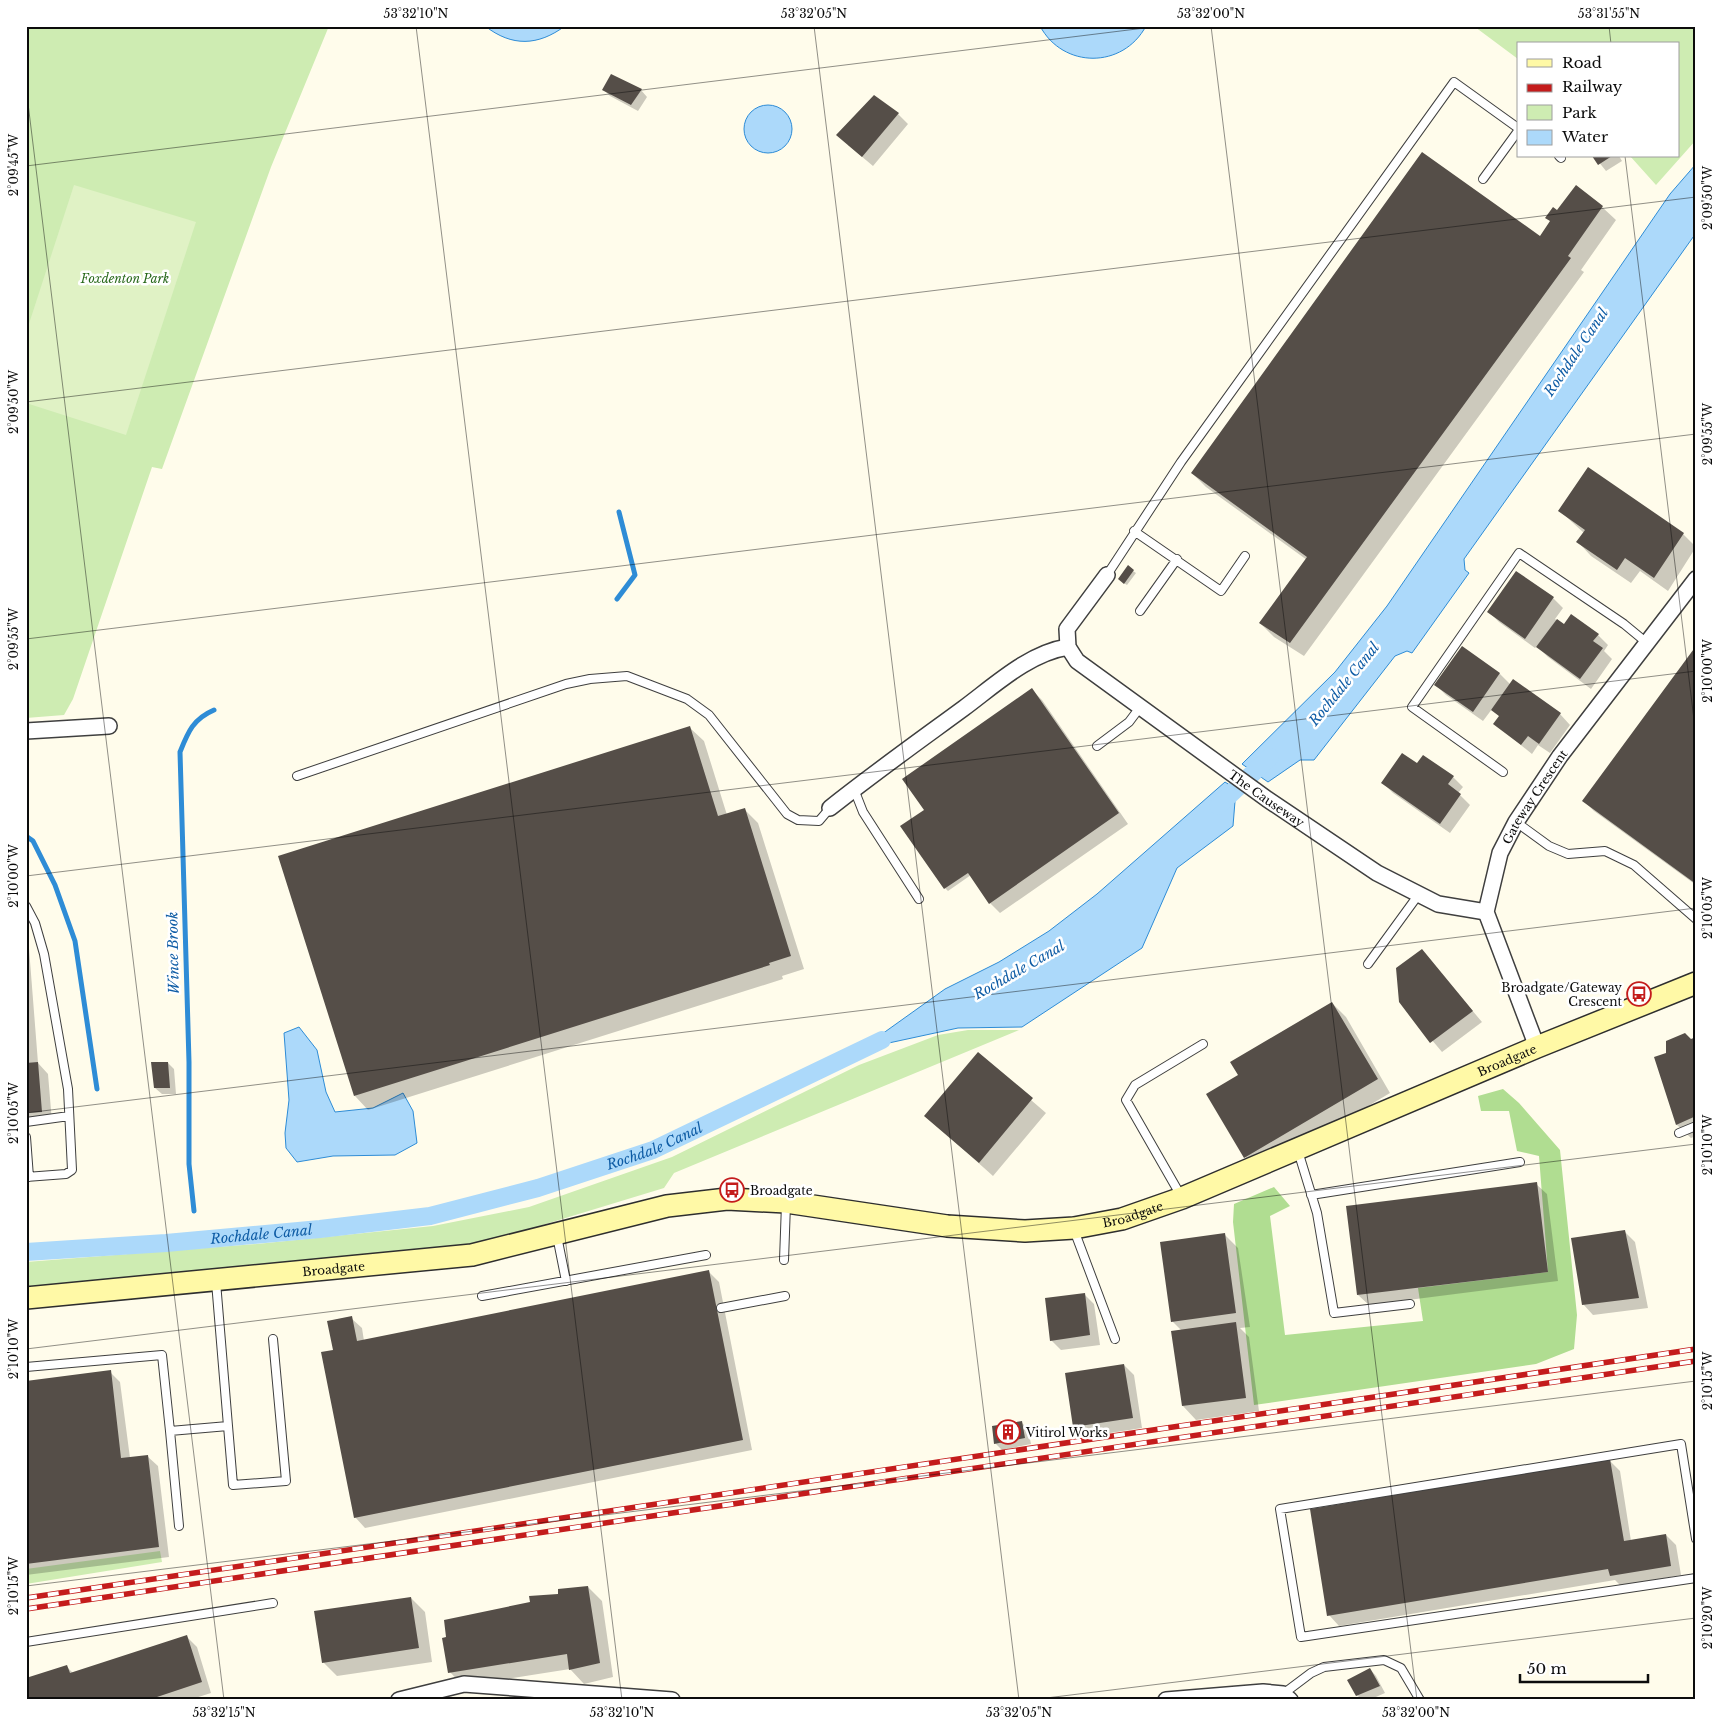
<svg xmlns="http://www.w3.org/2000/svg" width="1722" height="1726" font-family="'Libre Baskerville',serif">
  <rect width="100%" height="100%" fill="#fffceb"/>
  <path fill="#ceecb2" d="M26,26H329L271,167L162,469L152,467L73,699L64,715L26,718Z
    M1696,26V140L1656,185L1630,156H1678V44H1518V59L1475,27Z
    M968,1030H1019L674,1173L664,1188L536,1227L439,1252L26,1288V1262L257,1244L433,1226L529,1207L672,1157L859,1065L938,1035Z
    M160,1551L162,1562L26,1584V1569Z"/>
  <path fill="#b0dd91" d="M1503,1089L1519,1103L1560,1150L1577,1315L1574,1349L1536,1364L1254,1405L1233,1222L1234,1204L1274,1187L1290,1206L1270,1216L1285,1335L1423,1321L1418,1288L1548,1272L1539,1156L1517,1151L1509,1111H1481L1478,1096Z"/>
  <path fill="#e0f2c5" d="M74,185L196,222L126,435L26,403V333Z"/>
  <path fill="#acd9fa" stroke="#2e8cd6" d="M485,26H565C538,46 512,47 485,26Z
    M1040,26H1146C1123,69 1063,69 1040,26Z
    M744 129a24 24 0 1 1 48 0a24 24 0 1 1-48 0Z
    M1696,164V233L1464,559L1465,570L1469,573L1412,653L1407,651L1395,656L1314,760H1300L1268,782L1242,764L1335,672L1387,606L1670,194Z
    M1225,782L1236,789L1233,826L1177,868L1142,948L1022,1027L958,1028L861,1049L945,989L999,962L1049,931L1097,894Z
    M299,1027L317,1050L326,1092L335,1112L373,1108L403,1093L413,1111L417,1143L395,1155L333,1156L297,1162L286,1148L285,1133L289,1100L284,1033Z"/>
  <path fill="#0003" d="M604,90H641L647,97L638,111L610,96Z
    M898,114L908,124L873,166L848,145Z
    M1594,156H1619L1622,161L1606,171Z
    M1576,187L1602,207L1616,220L1581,270L1584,272L1304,656L1274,637L1260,623L1307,560L1206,487L1192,473L1540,238Z
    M1589,469L1683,534L1696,547L1668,591L1640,571L1631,583L1591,556L1578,542L1584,533L1560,511Z
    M1133,571L1136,573L1127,585L1122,582Z
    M1553,598L1563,608L1555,619L1564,626L1598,635L1608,645L1604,651L1612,659L1591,689L1548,657L1537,646L1535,648L1499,622L1489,612Z
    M1462,648L1500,674L1511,685L1514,681L1560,714L1570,725L1550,753L1538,745L1532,754L1495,724L1500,717L1492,709L1483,721L1446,695L1436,685Z
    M1696,648V885L1594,811L1584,801Z
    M1032,690L1042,700L1128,824L1000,913L990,903L971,875L948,891L945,888L926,810Z
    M690,728L704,741L727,815L745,810L758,823L804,969L782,976L783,979L368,1110L355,1096Z
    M1417,765L1453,777L1463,787L1458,793L1470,805L1450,833L1393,793L1383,783Z
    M26,910L38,1063L48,1074L52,1122L26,1123Z
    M1422,951L1482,1022L1442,1052L1400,1002Z
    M1332,1003L1346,1017L1390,1093L1259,1171L1245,1157L1240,1076Z
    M1696,1039V1136L1691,1138L1677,1125L1667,1054Z
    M978,1054L1046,1113L993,1176L926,1116Z
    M168,1063L174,1069L176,1094H162L155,1088Z
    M1536,1184L1547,1194L1558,1281L1369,1305L1358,1295Z
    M1624,1231L1635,1242L1648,1308L1593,1315L1583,1304Z
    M1224,1234L1238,1248L1250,1327L1240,1328L1249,1337L1259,1411L1196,1420L1183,1406L1181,1330L1173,1322L1162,1243Z
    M709,1272L719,1282L752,1450L365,1528L355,1517L334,1351L351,1318L362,1328L364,1341Z
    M1084,1294L1094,1304L1100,1345L1061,1350L1051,1340Z
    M1124,1365L1134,1375L1142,1428L1084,1437L1074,1427Z
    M110,1372L120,1382L130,1458L147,1456L158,1466L169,1557L26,1575V1382Z
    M1022,1423L1028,1429L1031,1444L1002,1450L995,1443Z
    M1609,1460L1620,1471L1631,1541L1666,1535L1676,1545L1681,1575L1621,1586L1615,1580L1339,1626L1329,1615Z
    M588,1587L602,1601L613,1677L584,1684L570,1669L463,1686L450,1672L559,1596Z
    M411,1598L425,1612L432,1662L337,1676L323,1662Z
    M186,1636L197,1647L211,1693L189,1700H26L66,1666L73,1673Z
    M1370,1669L1376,1676L1385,1693L1369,1700H1362L1357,1695Z"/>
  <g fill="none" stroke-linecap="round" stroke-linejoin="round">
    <path stroke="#2e8cd6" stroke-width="5" d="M617,599L635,575L619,512
      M26,836L33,841L55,885L75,941L97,1089
      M194,1211L189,1164V1062L180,752C188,732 193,719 214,710"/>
    <g stroke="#acd9fa" stroke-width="18">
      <path d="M1218,806L1270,757"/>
      <path id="s1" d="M26,1252L166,1243L320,1229L430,1216L538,1188L653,1150L882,1040"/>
    </g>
  </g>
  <path fill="#554e48" d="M611,74L642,89L631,105L602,90Z
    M874,95L899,113L862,157L836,135Z
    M1422,152L1540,236L1550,221L1545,218L1553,207L1557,210L1576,185L1603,206L1568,256L1571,258L1290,643L1259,623L1307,557L1191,473Z
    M1592,156H1612L1598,165Z
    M1588,467L1684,533L1654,578L1625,558L1617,570L1576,542L1585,530L1558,511Z
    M1128,565L1134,570L1124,584L1118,579Z
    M1516,571L1554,597L1525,639L1487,612Z
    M1571,614L1599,634L1593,641L1603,648L1580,679L1536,647L1557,619L1564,624Z
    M1462,646L1500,673L1473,712L1434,685Z
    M1696,646V884L1582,801Z
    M1513,679L1561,713L1539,744L1528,736L1521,745L1493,724L1499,716L1491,710Z
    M1032,688L1119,813L989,904L968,873L944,889L900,826L924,810L902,779Z
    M690,726L718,816L745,808L791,956L769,963L770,965L354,1096L278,856Z
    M1402,753L1417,763L1423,755L1454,776L1448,784L1461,794L1440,824L1381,783Z
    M1422,949L1473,1011L1430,1043L1399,1002L1396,968Z
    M1332,1002L1378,1079L1244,1158L1206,1094L1238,1075L1230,1062Z
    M1685,1033L1691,1039L1696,1037V1116L1676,1125L1654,1057L1666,1053V1041Z
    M978,1052L1033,1098L979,1163L924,1116Z
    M38,1062L42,1112L26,1113V1063Z
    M151,1062H168L170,1088H154Z
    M1537,1182L1548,1272L1357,1295L1346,1206Z
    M1625,1230L1639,1298L1582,1305L1571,1238Z
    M1225,1233L1236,1313L1171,1322L1160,1242Z
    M709,1270L743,1440L354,1518L321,1352L333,1350L327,1321L352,1316L357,1341Z
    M1085,1293L1090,1335L1050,1341L1045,1298Z
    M1236,1322L1246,1398L1182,1406L1171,1331Z
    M1124,1364L1133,1418L1073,1427L1065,1373Z
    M111,1370L121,1458L148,1455L159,1547L26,1564V1381Z
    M1022,1421L1025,1438L994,1444L992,1426Z
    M1610,1459L1624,1541L1666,1534L1671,1566L1610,1576L1608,1569L1327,1616L1310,1509Z
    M588,1586L600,1663L569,1670L567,1654L448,1673L442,1638L446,1637L444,1620L530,1602L529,1596L558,1594V1589Z
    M411,1597L419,1648L322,1663L314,1611Z
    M187,1635L202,1682L148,1700H26V1678L67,1665L70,1673Z
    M1370,1668L1380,1686L1356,1696L1347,1680Z"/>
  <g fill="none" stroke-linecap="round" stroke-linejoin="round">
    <g stroke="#3f3f3f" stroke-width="10">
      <path id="lane" d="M1559,156L1561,158
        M1483,179L1518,131
        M1134,531L1221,591L1245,556
        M1107,575L1181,462L1454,82L1518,128
        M1140,611L1177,559
        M1097,746L1129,722L1141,706
        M1503,772L1412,707L1519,553L1624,624L1647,643
        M297,776L566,684L590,679L627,676L687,699L709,715L787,814L798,820L819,821L830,808
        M854,789L863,812L919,899
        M1516,822L1549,846L1568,854L1605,851L1634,865L1696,919
        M26,906L35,923L44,954L68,1089L72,1170L66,1174L26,1177
        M1368,964L1419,894
        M26,1122L69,1116
        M1679,1133L1696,1126
        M26,1137L29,1177
        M1298,1151L1317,1213L1334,1313L1410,1304
        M1311,1195L1520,1162
        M1181,1196L1126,1100L1135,1085L1203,1044
        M1074,1230L1115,1339
        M557,1236L566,1281
        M784,1260L786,1204
        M482,1296L706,1255
        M721,1308L785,1296
        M26,1367L162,1355L170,1431L228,1426L216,1282
        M228,1426L233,1485L286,1481L273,1339
        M170,1431L179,1526
        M1696,1539L1681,1444L1280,1509L1301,1637L1696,1578
        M26,1642L273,1603
        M1283,1694L1311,1673L1324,1667L1384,1660L1401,1668L1420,1700"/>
    </g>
    <g stroke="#3f3f3f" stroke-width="18">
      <g id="street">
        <path id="s2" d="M1107,575L1067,629L1068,647L1077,661L1267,799L1377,873L1438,904L1486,912"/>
        <path d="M26,731L109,726"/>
        <path d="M830,808C874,773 919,741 964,708C995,685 1029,653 1068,647"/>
        <path id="s3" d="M1537,1047L1486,912L1500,853L1516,822L1560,756L1696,579"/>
        <path d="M399,1700L464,1684L672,1700"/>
        <path d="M1166,1700L1263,1692L1283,1694L1290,1700"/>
      </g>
    </g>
    <g stroke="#2e2e2e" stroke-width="24">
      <g id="secondary">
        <path id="s4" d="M26,1298L472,1255L667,1206L727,1199L786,1202L947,1226L1025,1231L1074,1228L1122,1219L1182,1198L1537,1047L1696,983"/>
      </g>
    </g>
    <use href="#lane" stroke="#fff" stroke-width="8"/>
    <use href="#street" stroke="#fff" stroke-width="15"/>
    <use href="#secondary" stroke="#fff9a6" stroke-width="21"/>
    <g stroke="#c41c1c" stroke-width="5.5">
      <path id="rail" d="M26,1598L1696,1349
        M26,1609L1696,1361"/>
    </g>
    <use href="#rail" stroke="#fff" stroke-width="4" stroke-dasharray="11" stroke-linecap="butt"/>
  </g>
  <path fill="none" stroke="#0c0c0c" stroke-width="1" stroke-opacity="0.45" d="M416,26L622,1700M814,26L1019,1700M1211,26L1417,1700M1609,26L1611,44M26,87L224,1700M1625,156L1696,736M26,166L1161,26M26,402L1696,197M26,639L1696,434M26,876L1696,671M26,1113L1696,908M26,1349L1696,1144M26,1586L1696,1381M1030,1700L1696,1618"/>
  <defs>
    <g id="bus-ring" transform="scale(1.25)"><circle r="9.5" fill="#fff" stroke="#c41c1c" stroke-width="1.5"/><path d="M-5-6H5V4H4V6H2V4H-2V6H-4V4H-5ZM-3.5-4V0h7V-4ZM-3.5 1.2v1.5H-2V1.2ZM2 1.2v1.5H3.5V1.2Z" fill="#c41c1c"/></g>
    <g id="building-ring" transform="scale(1.25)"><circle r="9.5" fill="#fff" stroke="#c41c1c" stroke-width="1.5"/><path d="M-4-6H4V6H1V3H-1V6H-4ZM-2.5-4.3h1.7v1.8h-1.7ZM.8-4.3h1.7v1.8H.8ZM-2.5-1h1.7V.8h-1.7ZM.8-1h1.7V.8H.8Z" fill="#c41c1c"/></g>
  </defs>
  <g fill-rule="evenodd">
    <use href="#bus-ring" x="1639" y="994"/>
    <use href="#bus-ring" x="732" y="1190"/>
    <use href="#building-ring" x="1008" y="1432"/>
  </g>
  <g text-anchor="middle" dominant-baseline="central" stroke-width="5" stroke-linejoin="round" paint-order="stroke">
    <g font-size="12" font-style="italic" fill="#266719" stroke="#fff">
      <text x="125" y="278">Foxdenton Park</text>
    </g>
    <g font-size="12" fill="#0c0c0c" stroke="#fff">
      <text stroke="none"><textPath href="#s2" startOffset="336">The Causeway</textPath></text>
      <text stroke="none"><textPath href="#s3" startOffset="271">Gateway Crescent</textPath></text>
      <text stroke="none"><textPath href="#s4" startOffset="1524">Broadgate</textPath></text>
      <text stroke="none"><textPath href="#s4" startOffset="1119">Broadgate</textPath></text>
      <text stroke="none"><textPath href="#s4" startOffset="309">Broadgate</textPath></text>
    </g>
    <g font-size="12" fill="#0c0c0c" stroke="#fff" text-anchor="start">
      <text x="1622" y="987" text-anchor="end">Broadgate/Gateway<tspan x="1622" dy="14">Crescent</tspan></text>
      <text x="750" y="1190">Broadgate</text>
      <text x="1026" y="1432">Vitirol Works</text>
    </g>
    <g font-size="14" font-style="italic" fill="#0e5ca5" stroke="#fff">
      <text transform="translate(1576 352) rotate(-56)">Rochdale Canal</text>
      <text transform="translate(1344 684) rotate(-51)">Rochdale Canal</text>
      <text transform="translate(173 953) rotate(-91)">Wince Brook</text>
      <text transform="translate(1019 970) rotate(-30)">Rochdale Canal</text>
      <text stroke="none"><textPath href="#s1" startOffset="641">Rochdale Canal</textPath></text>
      <text stroke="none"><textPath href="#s1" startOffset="236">Rochdale Canal</textPath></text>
    </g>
  </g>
  <rect width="1722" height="1726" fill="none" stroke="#ffffff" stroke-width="55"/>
  <rect x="1517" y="42" width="162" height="115" fill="#ffffff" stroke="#9e9e9e"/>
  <rect x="1527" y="59" width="25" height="8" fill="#fff9a6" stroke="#9e9e9e"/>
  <text x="1562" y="68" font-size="15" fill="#0c0c0c">Road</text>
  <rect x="1527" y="84" width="25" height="8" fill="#c41c1c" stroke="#9e9e9e"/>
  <text x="1562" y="92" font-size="15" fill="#0c0c0c">Railway</text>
  <rect x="1527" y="105" width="25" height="15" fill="#ceecb2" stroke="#9e9e9e"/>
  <text x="1562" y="118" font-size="15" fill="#0c0c0c">Park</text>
  <rect x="1527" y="130" width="25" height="15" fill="#acd9fa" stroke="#9e9e9e"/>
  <text x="1562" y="142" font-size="15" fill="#0c0c0c">Water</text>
  <path d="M1520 1674v8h128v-8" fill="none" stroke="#0c0c0c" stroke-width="2.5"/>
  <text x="1527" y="1674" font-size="15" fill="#0c0c0c" stroke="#ffffff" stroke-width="4" paint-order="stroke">50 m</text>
  <rect x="28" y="28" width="1666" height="1670" fill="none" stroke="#0c0c0c" stroke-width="2"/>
  <g font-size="12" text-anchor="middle" fill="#0c0c0c">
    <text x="416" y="18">53°32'10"N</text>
    <text x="814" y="18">53°32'05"N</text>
    <text x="1211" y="18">53°32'00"N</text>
    <text x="1609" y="18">53°31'55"N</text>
    <text transform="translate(14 165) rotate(-90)" y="4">2°09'45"W</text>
    <text transform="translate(1708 198) rotate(-90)" y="4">2°09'50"W</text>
    <text transform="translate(14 402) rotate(-90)" y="4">2°09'50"W</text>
    <text transform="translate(1708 434) rotate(-90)" y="4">2°09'55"W</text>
    <text transform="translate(14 639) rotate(-90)" y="4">2°09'55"W</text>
    <text transform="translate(1708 671) rotate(-90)" y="4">2°10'00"W</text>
    <text transform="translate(14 876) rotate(-90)" y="4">2°10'00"W</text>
    <text transform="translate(1708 908) rotate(-90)" y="4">2°10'05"W</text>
    <text transform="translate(14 1113) rotate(-90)" y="4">2°10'05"W</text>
    <text transform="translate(1708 1145) rotate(-90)" y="4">2°10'10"W</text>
    <text transform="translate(14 1349) rotate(-90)" y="4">2°10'10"W</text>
    <text transform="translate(1708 1381) rotate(-90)" y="4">2°10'15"W</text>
    <text transform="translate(14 1586) rotate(-90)" y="4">2°10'15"W</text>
    <text transform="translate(1708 1618) rotate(-90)" y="4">2°10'20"W</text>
    <text x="224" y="1717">53°32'15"N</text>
    <text x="622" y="1717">53°32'10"N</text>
    <text x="1019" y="1717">53°32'05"N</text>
    <text x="1416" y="1717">53°32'00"N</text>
  </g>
</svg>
